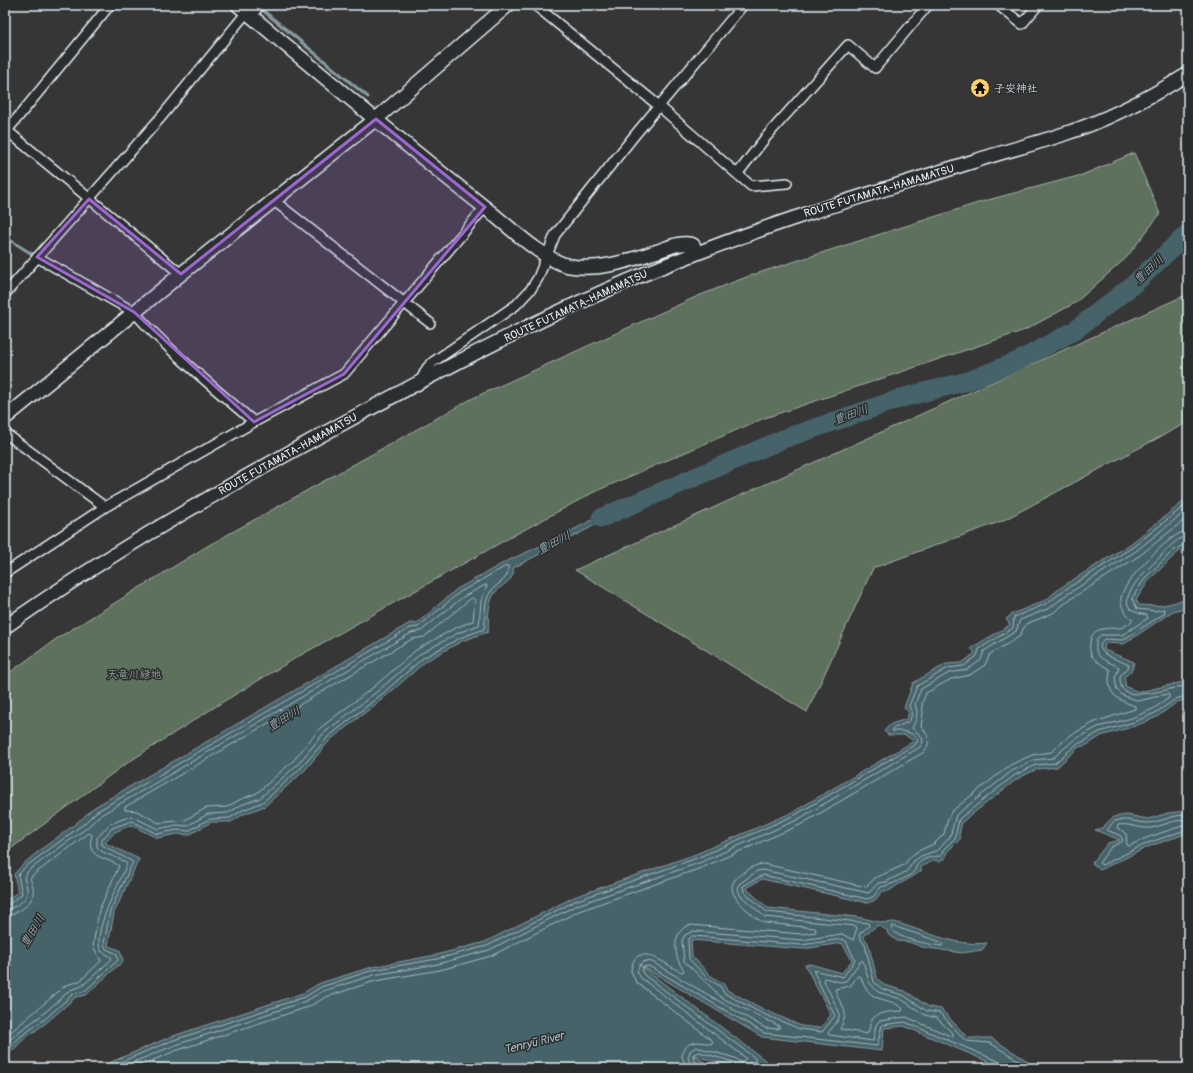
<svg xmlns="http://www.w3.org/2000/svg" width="1193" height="1073" font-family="Pangolin,'Klee One',sans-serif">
  <rect width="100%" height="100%" fill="#373636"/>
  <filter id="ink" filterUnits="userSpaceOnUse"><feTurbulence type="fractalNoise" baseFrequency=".025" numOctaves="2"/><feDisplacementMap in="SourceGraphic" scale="8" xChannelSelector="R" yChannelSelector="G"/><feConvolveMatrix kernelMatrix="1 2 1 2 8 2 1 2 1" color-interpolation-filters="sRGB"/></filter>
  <g filter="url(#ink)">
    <path fill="#5d715b" stroke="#a2b1aa" d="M1134,153L1160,214L1126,258L1075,303L1025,330L762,419L594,492L509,538L294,659L221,703L124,765L5,853V676L56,639L209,545L473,398L698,296L749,276L984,201L1082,175Z
      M1188,294V422L1002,521L873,568L807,712L575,570Z"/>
    <path fill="#46636a" stroke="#879ca3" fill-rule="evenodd" d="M1188,498V545L1176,554L1149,580L1136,600L1139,605C1157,607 1172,605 1188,597V607L1173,611L1124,644L1105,643L1104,650L1134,662L1132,670L1124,677L1126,687L1139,692L1188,681V699L1177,702L1157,717L1135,726L1101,736L1087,745L1079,747L1057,767L1037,769L1017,779L962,822L959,835L961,838L946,853V857L940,862L935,860L921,867V871C911,879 899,883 889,891H883L875,900L868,903L762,879L746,888L768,908L857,917L885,923L894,922C924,930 954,947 987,943L982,950L962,953L922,947L909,942L897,941L887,933L888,931L878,925L863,936L868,943L877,978L884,985L905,991L929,1007L941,1009L968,1038H991L1026,1060L1033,1068H1003L904,1026L884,1028L882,1051L762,1037L638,964L770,1064L739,1068L692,1055L715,1068H97L170,1037L303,993L320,983L372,967L436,955L485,942L574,897L696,854L793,812L914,741L905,735H888L884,731L891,724L907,719L909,712L904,708L913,683L946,664L962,663L975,653L971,648L1010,625L1006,619L1012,614L1046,600L1060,588L1130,544ZM691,940L803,949L842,943L852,960L842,973L810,964L805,965L831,1015L820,1028L801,1026L763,1009L727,990L723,983L711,976L692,956Z
      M620,505L626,509L513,568C516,581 500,585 494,594C487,605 489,619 488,632L462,641L426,661L385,697L330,740L305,770L265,806L244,814L231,822H211L189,835L177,834L157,838L131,825L115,832L105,843L139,859L114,913L108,946L120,950L123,961L86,995L76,997L47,1022L23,1040L5,1058V901L18,892L14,874C36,848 69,833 93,808L410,623L416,624L457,589L505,562L556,539Z
      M1185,811H1188V833L1150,846L1100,870L1092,863L1108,843L1120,840L1095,830L1102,828L1113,817L1127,815L1148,819L1168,813Z"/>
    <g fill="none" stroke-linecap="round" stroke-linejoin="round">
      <path stroke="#a7b8bf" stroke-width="1" d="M1188,542L1173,551L1146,577L1132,598L1137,609L1155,611L1164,609L1165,613L1123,640L1104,639C1090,654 1120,660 1129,665L1128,668L1120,676C1120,680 1120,685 1122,688C1129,702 1175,687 1188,685
        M472,598L475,600L473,621L455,628L416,650L375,686L320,728L294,760L257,793L239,800L227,807L206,808L185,820L159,823L137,811L125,810V807L412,639L424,637Z
        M1188,815C1174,814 1162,822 1148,823C1135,823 1130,818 1114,821L1107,830L1121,836L1123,841L1111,847L1099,863L1102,865L1148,843L1188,829
        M1188,820C1174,819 1163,826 1150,828C1139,829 1129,823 1118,825L1117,827L1126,834L1127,845L1129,846L1146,838L1188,824
        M5,905L9,904L22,894L18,875L25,867L85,823L96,812L410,628L418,627L460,592L506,566H508C510,580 498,582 491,591C482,603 487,616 484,629L460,638L423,658L382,694L328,737L302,767L263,802L243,810L230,818L210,819L188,831L177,830L157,834L132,821L112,828L102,840V845L133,862L110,911L104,944L106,949L117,954L118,960L85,991L73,994L45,1019L20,1037L5,1053
        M5,910C12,909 27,901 27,893C28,888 25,882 24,877L29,870L88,827L99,816L411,633L421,631L463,597L485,585H487L481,601L479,625L458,633L420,654L379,690L324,733L298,764L260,798L241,805L228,813L208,814L187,826L177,825L158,829L131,816L110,824L97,838V847C104,856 119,856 127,864C120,883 91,932 101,951L111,957L112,959L82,986L70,990L42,1015L17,1033L5,1045
        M5,916C15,915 32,905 33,894C34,888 32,883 30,878L33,875L89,833L92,835C85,859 105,856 119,866L99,910L93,946L101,961L80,981L66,985L5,1037
        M893,926L941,942L943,945L941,946C929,944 894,939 891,927Z
        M693,936L802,945L842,939L846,941L855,960L843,977L813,970L835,1016L822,1032L800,1029L761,1013L724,993L720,986L708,979L689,959L688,940Z
        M863,961L869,982L878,992L901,999L925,1015L937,1018L953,1034V1037L906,1017L879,1021L876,1025L873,1041L829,1035L828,1033L838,1020L840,1014L823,979L825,978L840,982L846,981L860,962Z
        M858,976L861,977C869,1006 889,995 903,1009L902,1011C891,1012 877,1011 871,1021C869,1026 870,1030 867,1034L840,1029C851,1007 841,1010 835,989L850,986Z
        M106,1068L171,1041L305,997L321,987L373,970L437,959L487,946L575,901L697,858L795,815L916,744L918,740C913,731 902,731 893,731L892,729L910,721L912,712L909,706L917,686L948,668L964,666L977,656L979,649L1013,628L1014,617L1048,603L1063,591L1133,547L1188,503
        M119,1068L173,1046L306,1001L323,991L374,975L438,964L489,950L577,905L699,863L797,820L920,747L923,742L922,737L912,728L916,720L917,712L915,704L921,689L949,673L967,670L981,660L984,651L1016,631L1020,620L1050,608L1066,595L1136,551L1188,509
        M135,1068L175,1051L308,1007L326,997L375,981L440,970L491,956L579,911L701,868L800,825L924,752C932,742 928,734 921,726L923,713L922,704L926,693L951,679L970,675L985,665L990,654L1019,637L1026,624L1053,613L1069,600L1139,556L1188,517
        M686,1068L682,1056C685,1040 698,1041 711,1044L713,1041L636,982L631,971C635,935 670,970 683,972L684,970C673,958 671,930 690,925L802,934L816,932L815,928L766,923C758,921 752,914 746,909C730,894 725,883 746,871C752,867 757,864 764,864L866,887L875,878L904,865L910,857L918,851L934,844L944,834L948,818L952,811L1010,765L1032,755L1051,752L1071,735L1095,722L1135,709V706C1115,699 1106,693 1110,670C1098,661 1088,660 1090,643C1092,626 1106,629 1119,628C1123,628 1128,624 1132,621V619C1126,614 1120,607 1121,598C1122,582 1172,531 1188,530
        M697,1068L690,1064L688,1058L690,1051L696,1047L735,1058L742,1063L746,1058L641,978L637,972L640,964L645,961L652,962L765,1028L779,1029V1026L722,998L684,961L682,941L685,935L693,931L802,940L842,934L853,940L857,928L856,926L765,917L740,895L738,889L739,884L757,871L763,870L869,893L878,883L886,882L907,871L914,861L921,856L938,850L950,837L956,815L1012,771L1034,760L1053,758L1075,739L1098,727L1132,718L1153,709L1169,698V695L1167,694L1139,701L1122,695L1117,690L1115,678L1119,667C1110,662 1094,659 1096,646C1096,641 1097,638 1101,635H1122L1148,618L1147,615C1105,609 1141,576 1156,561C1165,553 1175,537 1188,536
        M707,1068L694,1061L693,1057L694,1054L699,1052L734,1062L737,1068
        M748,1068L749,1063L755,1061V1058L644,975L642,971L643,967L649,966L764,1033L877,1046L882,1025L905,1022L1000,1062L1003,1068
        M1027,1068L1023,1063L990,1043L966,1041L940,1013L927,1011L903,995L882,989L874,982L865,945L859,937L860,933L869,926L868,923L767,912L744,892L743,886L763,875L867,899L873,897L881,887C890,885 902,880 910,875C915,872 915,869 917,865C922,858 934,856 941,856L943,850L955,838L959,819L1015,775L1036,765L1055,763L1077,744L1085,741L1099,732L1134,722L1155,713L1176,699L1188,695"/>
      <path stroke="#879ca3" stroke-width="3" d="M260,8L368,97
        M5,237L32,254"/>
      <path stroke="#46636a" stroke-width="19" d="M601,518L783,439L905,397L968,381L1018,361L1074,331L1134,284L1188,233"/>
      <g stroke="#e8f1f8" stroke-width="12">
        <path id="street" d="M535,5L659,106L751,186L787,183
          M998,5L1022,24L1038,5
          M251,16L260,5
          M5,129L181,274
          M5,133L110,5
          M738,173L766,137L848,45L875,68L928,5
          M273,200L430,323
          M37,257L134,312C170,352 213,387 254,422
          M5,294L162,116L247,12
          M420,382L427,368L433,362L516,305L531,289L538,278L555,235L634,136L743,5
          M5,433L105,507
          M5,573L105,507L254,422L344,374L485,207"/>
      </g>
      <g stroke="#e8f1f8" stroke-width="16">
        <path id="secondary" d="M238,5C319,73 400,141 483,206C504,222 545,262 570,266C600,271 627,261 655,252C669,248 679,241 693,245L697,253
          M5,418L181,274L376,119L508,5
          M5,627C111,552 224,488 338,426C456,362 574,299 700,252C790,217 883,190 975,161C1005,151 1035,144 1064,134C1108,120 1149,98 1188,74"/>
      </g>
      <use href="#street" stroke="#2a2d2e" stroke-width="9"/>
      <use href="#secondary" stroke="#2a2d2e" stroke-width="13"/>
    </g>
  </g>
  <path fill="#9c67d0" fill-opacity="0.2" stroke="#9c67d0" stroke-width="3" stroke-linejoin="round" d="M376,119L485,207L344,374L254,422L134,312L37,257L89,199L181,274Z"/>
  <defs>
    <g id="temple-disc" transform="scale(1)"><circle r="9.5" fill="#ffd166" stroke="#2a2d2e"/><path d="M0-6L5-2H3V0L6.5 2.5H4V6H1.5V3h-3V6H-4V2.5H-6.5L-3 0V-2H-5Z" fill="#111"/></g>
  </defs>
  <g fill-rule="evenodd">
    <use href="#temple-disc" x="980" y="88"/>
  </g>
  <g text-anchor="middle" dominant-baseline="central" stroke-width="3" stroke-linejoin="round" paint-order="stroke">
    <g font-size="11" fill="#e8f1f8" stroke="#2a2d2e" text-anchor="start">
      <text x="994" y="88">子安神社</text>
    </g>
    <g font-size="11" fill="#e8f1f8" stroke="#2a2d2e">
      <text transform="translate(879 191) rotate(-17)">ROUTE FUTAMATA-HAMAMATSU</text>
      <text transform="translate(576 306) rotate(-25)">ROUTE FUTAMATA-HAMAMATSU</text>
      <text transform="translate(288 454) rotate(-29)">ROUTE FUTAMATA-HAMAMATSU</text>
    </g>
    <g font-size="11" fill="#a9b7b1" stroke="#2a2d2e">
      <text x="134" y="674">天竜川緑地</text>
    </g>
    <g font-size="12" font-style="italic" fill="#a7b8bf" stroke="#2a2d2e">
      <text transform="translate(1149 270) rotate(-43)">豊田川</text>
      <text transform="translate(851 415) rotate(-19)">豊田川</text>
      <text transform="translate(554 543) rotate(-27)">豊田川</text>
      <text transform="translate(284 719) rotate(-30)">豊田川</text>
      <text transform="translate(33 931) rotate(-59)">豊田川</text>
      <text transform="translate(534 1043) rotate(-14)">Tenryū River</text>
    </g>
  </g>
  <rect width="1193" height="1073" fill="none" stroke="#2a2d2e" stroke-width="20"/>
  <rect x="10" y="10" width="1173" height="1053" fill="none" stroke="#e8f1f8" stroke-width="1.5" filter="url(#ink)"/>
</svg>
